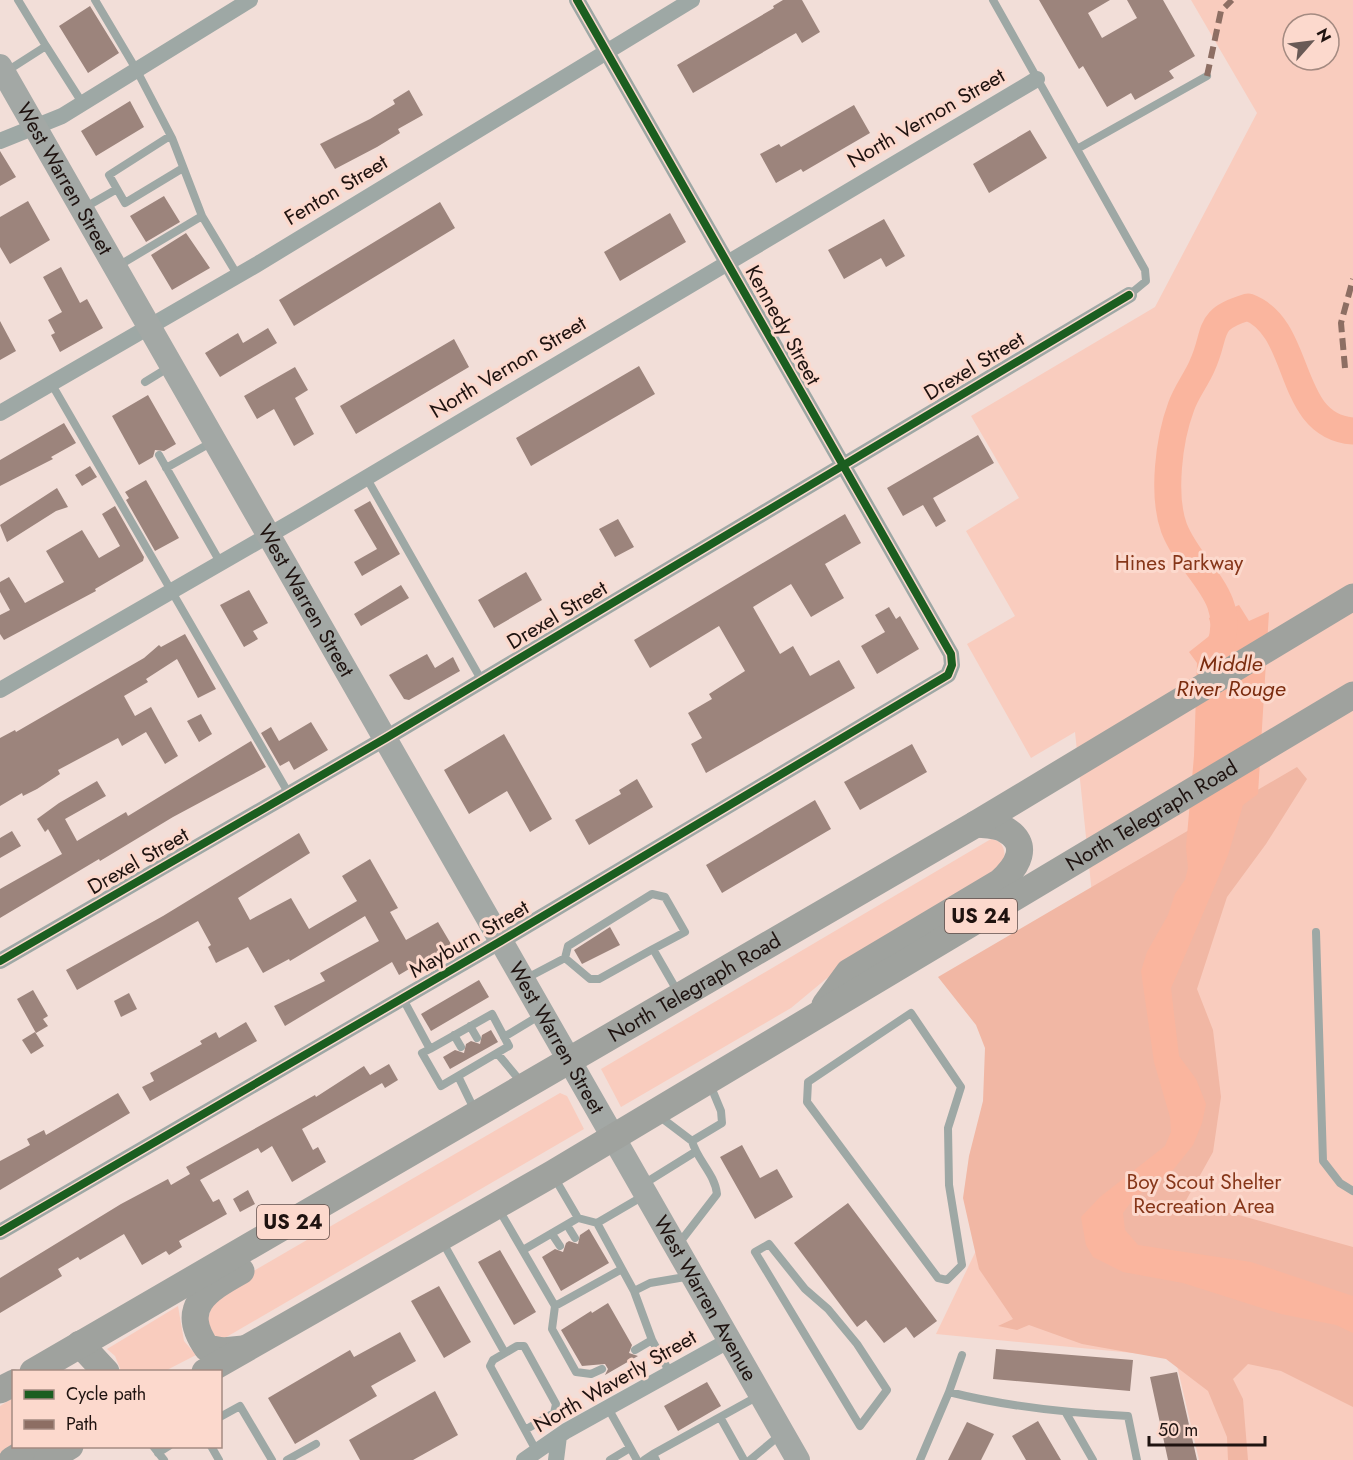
<svg xmlns="http://www.w3.org/2000/svg" width="1353" height="1460" font-family="Jost,sans-serif">
  <rect width="100%" height="100%" fill="#f2ded8"/>
  <path fill="#f9ccbe" fill-rule="evenodd" d="M1191,0H1353V1460H1199L1175,1357L936,1334L997,1207L1111,1075L1075,732L1031,758L967,644L1015,616L966,531L1019,498L971,416L1155,307L1257,113ZM1293,24H1329V60H1293Z
    M991,839C1006,841 1006,855 1003,867L826,979L791,1008L621,1107L601,1069Z
    M560,1093L567,1096L584,1129L223,1339L215,1337L207,1321L212,1306L238,1280Z
    M178,1306L184,1341L196,1355L165,1371H121L115,1356L107,1349Z
    M13,1398L14,1446L0,1460V1406Z"/>
  <path fill="#f1b7a4" d="M1297,767L1307,779L1266,844L1227,897L1197,989L1213,1030L1221,1097L1213,1152L1184,1204L1235,1214L1353,1247V1407L1281,1371L1248,1364L1233,1379L1243,1399L1248,1460H1228L1227,1437L1208,1391L1166,1359L1082,1344L1029,1325L1017,1330L998,1326L1013,1319L979,1269L963,1198L969,1156L983,1101L985,1048L976,1025L938,977Z"/>
  <path fill="#fab59e" d="M1239,605L1249,621L1269,612L1258,794L1243,805L1228,855L1171,988L1179,1056L1196,1079L1206,1104L1202,1123L1193,1145L1173,1170L1133,1199L1123,1213L1125,1230L1138,1245L1251,1262L1353,1296V1333L1336,1325L1281,1314L1183,1283L1123,1272L1093,1257L1086,1245L1081,1217L1100,1197L1165,1146L1171,1132L1170,1117L1154,1062L1141,971L1147,952L1168,915L1175,894L1185,880L1188,868L1186,847L1194,756L1197,663L1189,652L1213,633L1209,618Z"/>
  <g fill="none" stroke-linecap="round" stroke-linejoin="round">
    <path stroke="#fab59e" stroke-width="27" d="M1220,646C1238,595 1191,572 1174,528C1162,495 1169,439 1181,407C1186,392 1196,380 1202,366C1218,332 1204,320 1248,307C1304,328 1285,426 1353,431"/>
  </g>
  <path fill="#9c847c" d="M783,0H802L820,32L802,43L796,33L693,93L677,65L774,8L773,6Z
    M1039,0H1110L1088,13L1102,38L1137,18L1127,0H1163L1195,56L1169,71L1174,78L1135,100L1131,93L1107,107L1083,66L1079,69Z
    M90,6L119,53L88,73L59,26Z
    M409,90L423,115L398,129L400,133L377,147L335,169L320,144L370,119L395,104L393,100Z
    M130,101L144,127L96,156L81,131Z
    M854,105L870,133L803,172L801,169L776,183L760,154L779,144L781,147Z
    M1030,130L1047,158L989,193L973,164Z
    M0,151L16,177L0,186Z
    M164,196L180,222L146,242L130,216Z
    M28,201L50,240L10,264L0,247V217Z
    M440,202L455,228L294,326L279,300Z
    M670,213L686,242L620,281L604,252Z
    M884,219L905,256L886,267L881,258L844,279L828,250Z
    M186,233L210,268L172,290L151,255Z
    M61,267L80,303L87,299L103,328L60,352L51,335L55,333L48,320L62,312L43,277Z
    M0,321L16,351L0,360Z
    M268,328L277,343L220,377L205,353L238,333L243,343Z
    M454,339L469,367L356,434L340,406Z
    M639,366L655,394L531,466L516,438Z
    M295,367L308,390L295,398L314,434L294,446L274,409L257,419L244,396Z
    M148,395L176,444L164,451L155,450L153,457L139,465L112,416Z
    M64,423L76,443L51,457L53,459L0,486V460Z
    M978,435L994,463L933,498L946,521L936,527L923,505L903,516L887,488Z
    M90,466L97,477L82,486L75,475Z
    M146,480L179,538L155,551L126,500L129,498L125,492Z
    M57,488L68,507L56,511L7,542L0,525Z
    M370,501L400,554L362,576L354,562L377,549L354,510Z
    M115,506L144,557L143,561L95,589L96,591L4,640L0,634V615L10,610L0,592V582L9,577L25,603L64,582L46,551L82,530L99,558L120,546L102,514Z
    M845,514L861,543L825,564L844,598L811,617L791,584L753,607L780,654L793,646L810,676L839,660L855,688L706,773L691,744L702,738L688,713L712,699L709,694L745,671L719,626L650,668L634,640Z
    M618,519L634,547L615,557L599,529Z
    M526,572L542,600L494,628L478,600Z
    M401,585L409,598L361,626L354,614Z
    M249,590L268,623L253,631L258,639L244,647L220,605Z
    M889,607L896,619L900,616L919,649L877,674L861,646L885,632L875,615Z
    M185,634L216,689L198,698L177,659L146,679L148,682L124,696L135,716L151,707L178,756L165,764L146,732L122,746L118,738L58,770L60,774L37,789L23,796L22,793L0,806V738L15,730L16,732L144,658L159,645L161,647Z
    M427,654L435,668L453,657L460,671L409,700L404,699L389,675Z
    M201,714L212,734L199,742L187,721Z
    M311,722L328,750L294,770L289,761L280,766L261,733L271,727L279,741Z
    M504,734L552,819L530,832L507,791L469,814L444,770Z
    M251,741L266,767L173,817L100,861L99,859L0,918V889L62,854L48,829L45,832L37,819L59,803L97,781L106,796L65,819L77,841L126,812L128,816Z
    M912,744L927,772L860,810L844,782Z
    M637,779L653,807L589,845L575,820L621,794L619,790Z
    M815,800L831,829L722,893L706,865Z
    M12,831L21,846L0,858V838Z
    M299,833L310,853L238,898L250,920L291,898L309,929L357,901L342,876L370,859L398,908L390,912L406,940L438,922L451,944L399,975L392,962L285,1026L274,1006L325,981L320,973L379,941L365,916L290,961L289,959L263,973L248,947L216,963L208,947L211,945L198,921L77,990L66,970L163,916Z
    M610,927L620,945L582,964L574,950Z
    M479,980L489,997L431,1031L421,1014Z
    M33,990L48,1016L43,1019L48,1026L36,1033L17,999Z
    M129,993L137,1009L121,1017L114,1001Z
    M246,1022L257,1041L150,1101L142,1087L154,1081L150,1073L202,1044L200,1041L216,1032L219,1038Z
    M491,1030L498,1042L450,1069L443,1057L455,1050L464,1053L466,1044L471,1041L480,1044L482,1035Z
    M35,1032L44,1046L31,1054L22,1040Z
    M389,1064L398,1080L385,1088L382,1083L302,1129L313,1150L318,1147L326,1162L292,1182L272,1146L261,1153L258,1148L200,1180L213,1202L219,1199L227,1214L179,1241L182,1247L169,1255L166,1251L142,1265L124,1234L80,1260L78,1257L58,1269L62,1276L0,1313V1278L121,1204L168,1179L171,1185L190,1174L186,1167L315,1095L316,1097L364,1066L370,1075Z
    M118,1093L130,1113L0,1190V1161L30,1145L27,1139L44,1130L46,1135Z
    M742,1145L760,1178L777,1169L793,1197L755,1219L720,1157Z
    M248,1190L255,1204L240,1212L233,1199Z
    M848,1203L937,1321L914,1338L906,1327L884,1343L866,1320L857,1327L794,1243Z
    M589,1229L609,1263L561,1291L542,1257L555,1249L563,1252L566,1243L569,1241L578,1244L580,1235Z
    M500,1250L536,1312L514,1325L478,1262Z
    M439,1286L471,1342L444,1358L411,1301Z
    M608,1303L632,1345L629,1353L638,1356L605,1375L608,1369L605,1364L582,1366L561,1330L591,1311L592,1313Z
    M400,1332L416,1361L371,1386L377,1396L295,1444L268,1398L350,1350L354,1357Z
    M996,1349L1133,1360L1130,1391L993,1379Z
    M1177,1372L1197,1460H1168L1150,1377Z
    M707,1382L721,1406L678,1431L664,1406Z
    M435,1391L458,1435L413,1460H360L349,1440Z
    M1038,1421L1061,1460H1026L1012,1436Z
    M967,1422L994,1434L981,1460H948Z"/>
  <g fill="none" stroke-linecap="round" stroke-linejoin="round">
    <path stroke="#9ea8a5" stroke-width="8" d="M18,0L46,46
      M95,0L136,69L172,138L202,216
      M993,0L1145,270L1146,281L1129,295
      M7,71L46,46L83,104
      M170,136L109,175L125,203L183,168
      M1077,149L1207,76
      M84,208L117,189
      M118,266L202,216L238,276
      M145,382L171,366
      M51,383L289,794
      M159,455L220,562
      M166,468L214,441
      M366,477L482,681
      M1316,932L1323,1161L1340,1183L1353,1191
      M565,958L568,946L652,894L665,897L685,932L653,949
      M525,979L565,958L590,979H599L653,949L679,994
      M403,999L430,1049L492,1014L509,1046L441,1086L422,1053L430,1049
      M911,1013L961,1087L948,1128L949,1185L962,1265L947,1280L938,1278L807,1102L808,1082Z
      M470,1026L477,1038
      M454,1035L461,1047
      M504,1037L542,1014
      M497,1053L522,1083
      M458,1076L475,1111
      M659,1116L692,1141L722,1123L721,1111L709,1082
      M554,1177L578,1218
      M642,1185L695,1152
      M498,1208L555,1306L552,1329L576,1372L591,1374L602,1369
      M597,1223L645,1195
      M567,1225L575,1238
      M552,1234L560,1246
      M442,1241L505,1353L493,1360L490,1366L537,1452
      M769,1244L805,1289L828,1309L857,1344L887,1390L860,1426L755,1252Z
      M677,1246L717,1194C715,1174 697,1160 692,1141
      M523,1250L578,1218L597,1223L634,1291
      M555,1306L622,1269
      M635,1350L652,1340
      M505,1353L517,1346H524L556,1404L554,1413L525,1430
      M670,1373L652,1340L634,1291L650,1283L691,1276
      M949,1392L962,1355
      M608,1408L637,1460
      M1066,1413L1093,1460
      M220,1417L240,1406L272,1460
      M720,1417L744,1460
      M153,1446L164,1460
      M211,1446L219,1460
      M158,1453L169,1446
      M287,1460L316,1444
      M610,1460L630,1448
      M644,1460L653,1454
      M656,1460L653,1454L760,1395
      M750,1460L780,1435
      M920,1460L949,1392C1008,1407 1068,1413 1128,1416L1137,1460"/>
    <path stroke="#9ea8a5" stroke-width="16" d="M0,141L62,116L250,0
      M0,413L256,265L692,0
      M0,690L297,519L1037,79
      M0,961L386,738L1129,295
      M0,1232L501,941L948,675L952,665L951,654L577,0
      M524,1460L566,1431L728,1341
      M556,1460L559,1436"/>
    <path stroke="#a3a8a5" stroke-width="24" id="s1" d="M0,66L798,1460"/>
    <g stroke="#9fa29e" stroke-width="27">
      <path d="M825,1005L849,972L1000,882C1017,867 1032,844 1004,829C997,825 984,825 976,824"/>
      <path d="M241,1271C207,1290 178,1307 207,1348L223,1351L243,1349"/>
      <path d="M80,1344L106,1372"/>
      <path id="s2" d="M33,1372L976,824L1353,597"/>
      <path id="s3" d="M205,1372L552,1174L1353,695"/>
      <path d="M0,1390L14,1383"/>
      <path d="M12,1460L35,1446"/>
      <path d="M47,1460L70,1446"/>
    </g>
    <path stroke="#8d6e63" stroke-width="6" stroke-dasharray="12 6" stroke-linecap="butt" d="M1207,76L1221,11L1232,0
      M1345,368L1341,323L1353,279"/>
    <g stroke="#fcd9cd" stroke-width="11">
      <path id="cycleway" d="M0,961L386,738L1129,295
        M0,1232L501,941L948,675L952,665L951,654L577,0"/>
    </g>
    <use href="#cycleway" stroke="#1b5e20" stroke-width="8"/>
  </g>
  <g text-anchor="middle" dominant-baseline="central" stroke-width="6" stroke-linejoin="round" paint-order="stroke">
    <g fill="#fcd9cd" stroke="#614e49" stroke-width="1.5">
      <rect x="945" y="899" width="72" height="34" rx="4.5"/>
      <rect x="257" y="1205" width="72" height="34" rx="4.5"/>
    </g>
    <g font-size="20" font-weight="bold" fill="#1f1310">
      <text x="981" y="916">US 24</text>
      <text x="293" y="1222">US 24</text>
    </g>
    <g font-size="21" fill="#1f1310" stroke="#fcd9cd">
      <text transform="translate(926 118) rotate(-30)">North Vernon Street</text>
      <text stroke="none"><textPath href="#s1" startOffset="130">West Warren Street</textPath></text>
      <text transform="translate(336 190) rotate(-31)">Fenton Street</text>
      <text transform="translate(783 325) rotate(61)">Kennedy Street</text>
      <text transform="translate(974 366) rotate(-31)">Drexel Street</text>
      <text transform="translate(508 367) rotate(-31)">North Vernon Street</text>
      <text stroke="none"><textPath href="#s1" startOffset="616">West Warren Street</textPath></text>
      <text transform="translate(557 615) rotate(-31)">Drexel Street</text>
      <text stroke="none"><textPath href="#s3" startOffset="1098">North Telegraph Road</textPath></text>
      <text transform="translate(138 861) rotate(-30)">Drexel Street</text>
      <text transform="translate(469 939) rotate(-30)">Mayburn Street</text>
      <text stroke="none"><textPath href="#s2" startOffset="765">North Telegraph Road</textPath></text>
      <text stroke="none"><textPath href="#s1" startOffset="1120">West Warren Street</textPath></text>
      <text stroke="none"><textPath href="#s1" startOffset="1420">West Warren Avenue</textPath></text>
      <text transform="translate(615 1381) rotate(-30)">North Waverly Street</text>
    </g>
    <g font-size="21" fill="#863619" stroke="#fcd9cd">
      <text x="1179" y="563">Hines Parkway</text>
      <text x="1204" y="1182">Boy Scout Shelter<tspan x="1204" dy="24">Recreation Area</tspan></text>
    </g>
    <g font-size="22" font-style="italic" fill="#7b2c0f" stroke="#fcd9cd">
      <text x="1231" y="663">Middle<tspan x="1231" dy="25">River Rouge</tspan></text>
    </g>
  </g>
  <rect x="12" y="1370" width="210" height="78" fill="#fcd9cd" stroke="#a48a81" stroke-width="1.5"/>
  <rect x="24" y="1390" width="30" height="9" fill="#1b5e20" stroke="#a48a81" stroke-width="1.5"/>
  <text x="66" y="1400" font-size="18" fill="#1f1310">Cycle path</text>
  <rect x="24" y="1420" width="30" height="9" fill="#8d6e63" stroke="#a48a81" stroke-width="1.5"/>
  <text x="66" y="1430" font-size="18" fill="#1f1310">Path</text>
  <g transform="translate(1311 42) rotate(62)"><circle r="28" fill="#fcd9cd" stroke="#a48a81" stroke-width="1.5"/>
  <path d="M0-4.5L10 22L0 15L-10 22Z" fill="#695a56"/>
  <text y="-9" font-size="16" font-weight="bold" text-anchor="middle" fill="#1f1310">N</text>
  </g>
  <path d="M1149 1436v9h116v-9" fill="none" stroke="#1f1310" stroke-width="3"/>
  <text x="1158" y="1436" font-size="18" fill="#1f1310" stroke="#fcd9cd" stroke-width="4.5" paint-order="stroke">50 m</text>
</svg>
